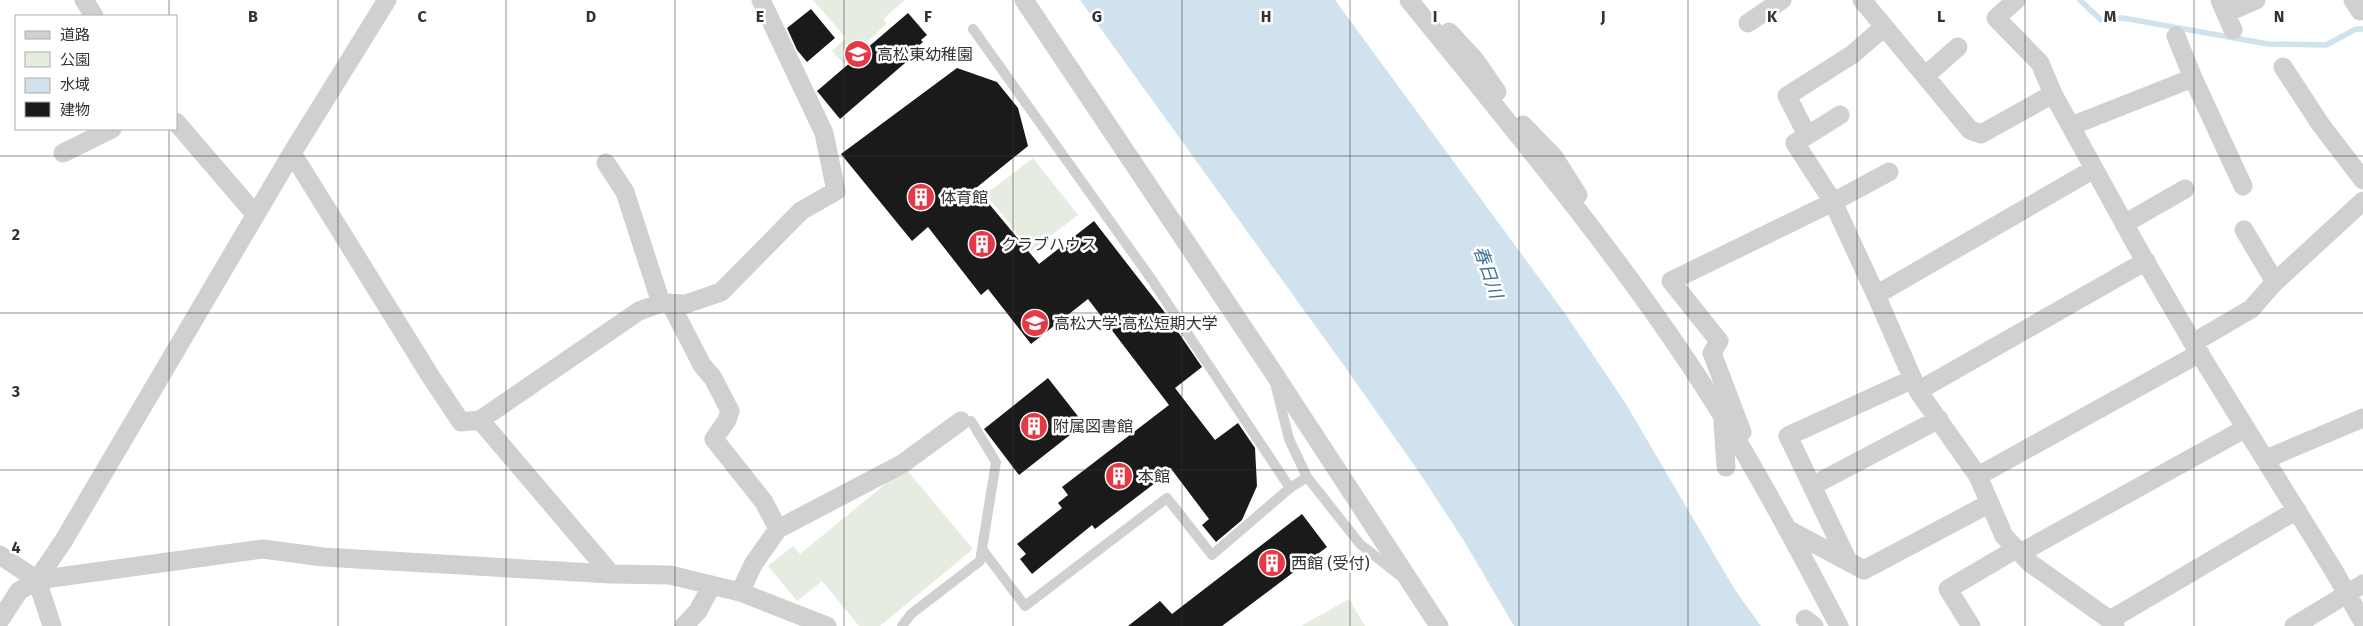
<svg xmlns="http://www.w3.org/2000/svg" width="2363" height="626" font-family="'Fira Sans','Noto Sans JP',sans-serif">
  <rect width="100%" height="100%" fill="#fff"/>
  <path fill="#e6ecdf" d="M813,0H905L883,19L887,24L843,63L832,51L846,38Z
    M1033,158L1078,215L1031,251L986,194Z
    M905,468L973,549L880,626H859L822,581L797,601L768,566L793,546L800,554Z
    M1349,599L1365,626H1301Z"/>
  <path fill="#cfe2ee" d="M1080,0H1335L1564,312L1626,404L1735,590L1761,626H1514L1464,541L1421,475L1345,367Z"/>
  <g fill="none" stroke-linecap="round" stroke-linejoin="round">
    <path stroke="#cfe2ee" stroke-width="5.5" d="M2080,0L2101,20L2123,18L2268,44L2326,45L2356,29H2363"/>
  </g>
  <path fill="#1a1a1a" d="M811,9L835,38L807,62L797,50L787,28Z
    M908,13L927,35L921,40L923,42L916,48L919,51L840,119L817,91Z
    M957,68L997,82L1018,108L1028,146L976,188L1039,264L1094,221L1163,310L1202,367L1175,388L1215,440L1238,423L1255,448L1257,486L1242,520L1216,542L1202,525L1209,519L1172,470L1095,529L1092,525L1032,574L1020,559L1026,554L1017,544L1062,508L1058,503L1068,495L1062,487L1169,405L1088,299L1031,344L988,289L981,295L928,227L912,241L841,154Z
    M1048,378L1084,424L1019,475L984,429Z
    M1302,514L1327,547L1222,626H1128L1160,601L1172,614Z"/>
  <g fill="none" stroke-linecap="round" stroke-linejoin="round">
    <path stroke="#d0d0d0" stroke-width="10" d="M973,29L1152,280L1290,488
      M1276,387L1289,439L1307,477L1360,544L1399,575
      M982,549L1025,606L1167,498L1212,555L1290,488L1307,477
      M902,626L911,614L980,561L996,462L971,421"/>
    <path stroke="#d0d0d0" stroke-width="19" d="M84,0L94,16
      M1024,0L1273,372L1439,626
      M1409,0C1517,134 1631,268 1722,415C1764,484 1802,555 1839,626
      M1862,0L1970,130L1981,134L2053,94
      M2016,0L1996,18L2040,63L2053,94L2136,245L2193,343L2334,571L2363,622
      M2220,0L2233,30
      M2353,0L2360,11
      M2226,13L2256,0
      M1748,23L1782,0
      M1449,32L1475,60L1497,92
      M2176,36L2193,78
      M2283,67L2321,125L2363,180
      M1925,76L1958,47
      M1840,115L1795,143L1833,202L1876,295
      M176,122L255,214
      M1523,125L1554,157L1578,195
      M2071,126L2193,78L2243,186
      M1807,135L1787,96L1853,54L1884,27
      M63,153L112,129
      M292,153L431,377L461,422L480,420
      M606,163L625,192L661,303
      M2124,224L2185,189
      M2244,230L2275,282
      M670,303L702,365L713,378L730,411L727,420L714,439L764,502L778,529
      M2193,343L2251,309L2275,282L2363,201
      M1918,391L1876,295L2094,169
      M1723,422L1726,467
      M1742,432L1712,353L1719,341L1671,281L1833,202L1889,172
      M2266,459L2363,418
      M1978,476L2200,353
      M1812,486L1939,419
      M1787,529L1864,570L1990,503
      M2020,553L2246,428
      M0,555L37,580L52,626
      M1848,561L1788,436L1913,379
      M611,574L480,420L639,311L661,303L686,304L721,292L801,211L836,191L824,133L761,0
      M37,580L263,549L323,557L611,574L670,575L740,592L827,626
      M740,592L754,563L778,529L902,464L961,421
      M1805,619L1814,626
      M0,620L19,591L37,580L64,540L292,153L387,0
      M2110,620L2297,510
      M684,626L698,611L712,585
      M1971,626L1948,589L2016,549
      M2115,626L2110,620L2030,563L2004,536L1978,476L1918,391L2146,261
      M2294,626L2363,584"/>
  </g>
  <path fill="none" stroke="#333" stroke-width="1" stroke-opacity="0.55" d="M169,0V16M338,0V626M506,0V626M675,0V626M844,0V626M1013,0V626M1182,0V626M1350,0V626M1519,0V626M1688,0V626M1857,0V626M2025,0V626M2194,0V626M169,129V626M0,156H2363M0,313H2363M0,470H2363"/>
  <defs>
    <g id="school-disc" transform="scale(1.4375)"><circle r="9.5" fill="#e63946" stroke="#fff"/><path d="M0-5L7-2L0 1L-7-2ZM-4 1L0 2.5L4 1V4Q0 6-4 4Z" fill="#fff"/></g>
    <g id="building-disc" transform="scale(1.4375)"><circle r="9.5" fill="#e63946" stroke="#fff"/><path d="M-4-6H4V6H1V3H-1V6H-4ZM-2.5-4.3h1.7v1.8h-1.7ZM.8-4.3h1.7v1.8H.8ZM-2.5-1h1.7V.8h-1.7ZM.8-1h1.7V.8H.8Z" fill="#fff"/></g>
    <g id="university-disc" transform="scale(1.4375)"><circle r="9.5" fill="#e63946" stroke="#fff"/><path d="M0-5L7-2L0 1L-7-2ZM-4 1L0 2.5L4 1V4Q0 6-4 4Z" fill="#fff"/></g>
  </defs>
  <g fill-rule="evenodd">
    <use href="#school-disc" x="858" y="54"/>
    <use href="#building-disc" x="921" y="197"/>
    <use href="#building-disc" x="982" y="244"/>
    <use href="#university-disc" x="1035" y="323"/>
    <use href="#building-disc" x="1034" y="426"/>
    <use href="#building-disc" x="1119" y="476"/>
    <use href="#building-disc" x="1272" y="563"/>
  </g>
  <g text-anchor="middle" dominant-baseline="central" stroke-width="5" stroke-linejoin="round" paint-order="stroke">
    <g font-size="16" fill="#333" stroke="#fff" text-anchor="start">
      <text x="877" y="54">高松東幼稚園</text>
      <text x="940" y="197">体育館</text>
      <text x="1001" y="244">クラブハウス</text>
      <text x="1054" y="323">高松大学·高松短期大学</text>
      <text x="1053" y="426">附属図書館</text>
      <text x="1138" y="476">本館</text>
      <text x="1291" y="563">西館 (受付)</text>
    </g>
    <g font-size="18" font-style="italic" fill="#3f7597" stroke="#fff">
      <text transform="translate(1488 272) rotate(71)">春日川</text>
    </g>
  </g>
  <g font-size="16" text-anchor="middle" font-weight="bold" fill="#333" stroke="#fff" stroke-width="5" stroke-linejoin="round" paint-order="stroke">
    <text x="253" y="22">B</text>
    <text x="422" y="22">C</text>
    <text x="591" y="22">D</text>
    <text x="760" y="22">E</text>
    <text x="928" y="22">F</text>
    <text x="1097" y="22">G</text>
    <text x="1266" y="22">H</text>
    <text x="1435" y="22">I</text>
    <text x="1603" y="22">J</text>
    <text x="1772" y="22">K</text>
    <text x="1941" y="22">L</text>
    <text x="2110" y="22">M</text>
    <text x="2279" y="22">N</text>
    <text x="16" y="240">2</text>
    <text x="16" y="397">3</text>
    <text x="16" y="553">4</text>
  </g>
  <rect x="15" y="15" width="162" height="115" fill="#ffffff" stroke="#adadad"/>
  <rect x="25" y="31" width="25" height="8" fill="#d0d0d0" stroke="#adadad"/>
  <text x="60" y="40" font-size="15" fill="#333333">道路</text>
  <rect x="25" y="52" width="25" height="15" fill="#e6ecdf" stroke="#adadad"/>
  <text x="60" y="65" font-size="15" fill="#333333">公園</text>
  <rect x="25" y="78" width="25" height="15" fill="#cfe2ee" stroke="#adadad"/>
  <text x="60" y="90" font-size="15" fill="#333333">水域</text>
  <rect x="25" y="102" width="25" height="15" fill="#1a1a1a" stroke="#adadad"/>
  <text x="60" y="115" font-size="15" fill="#333333">建物</text>
</svg>
